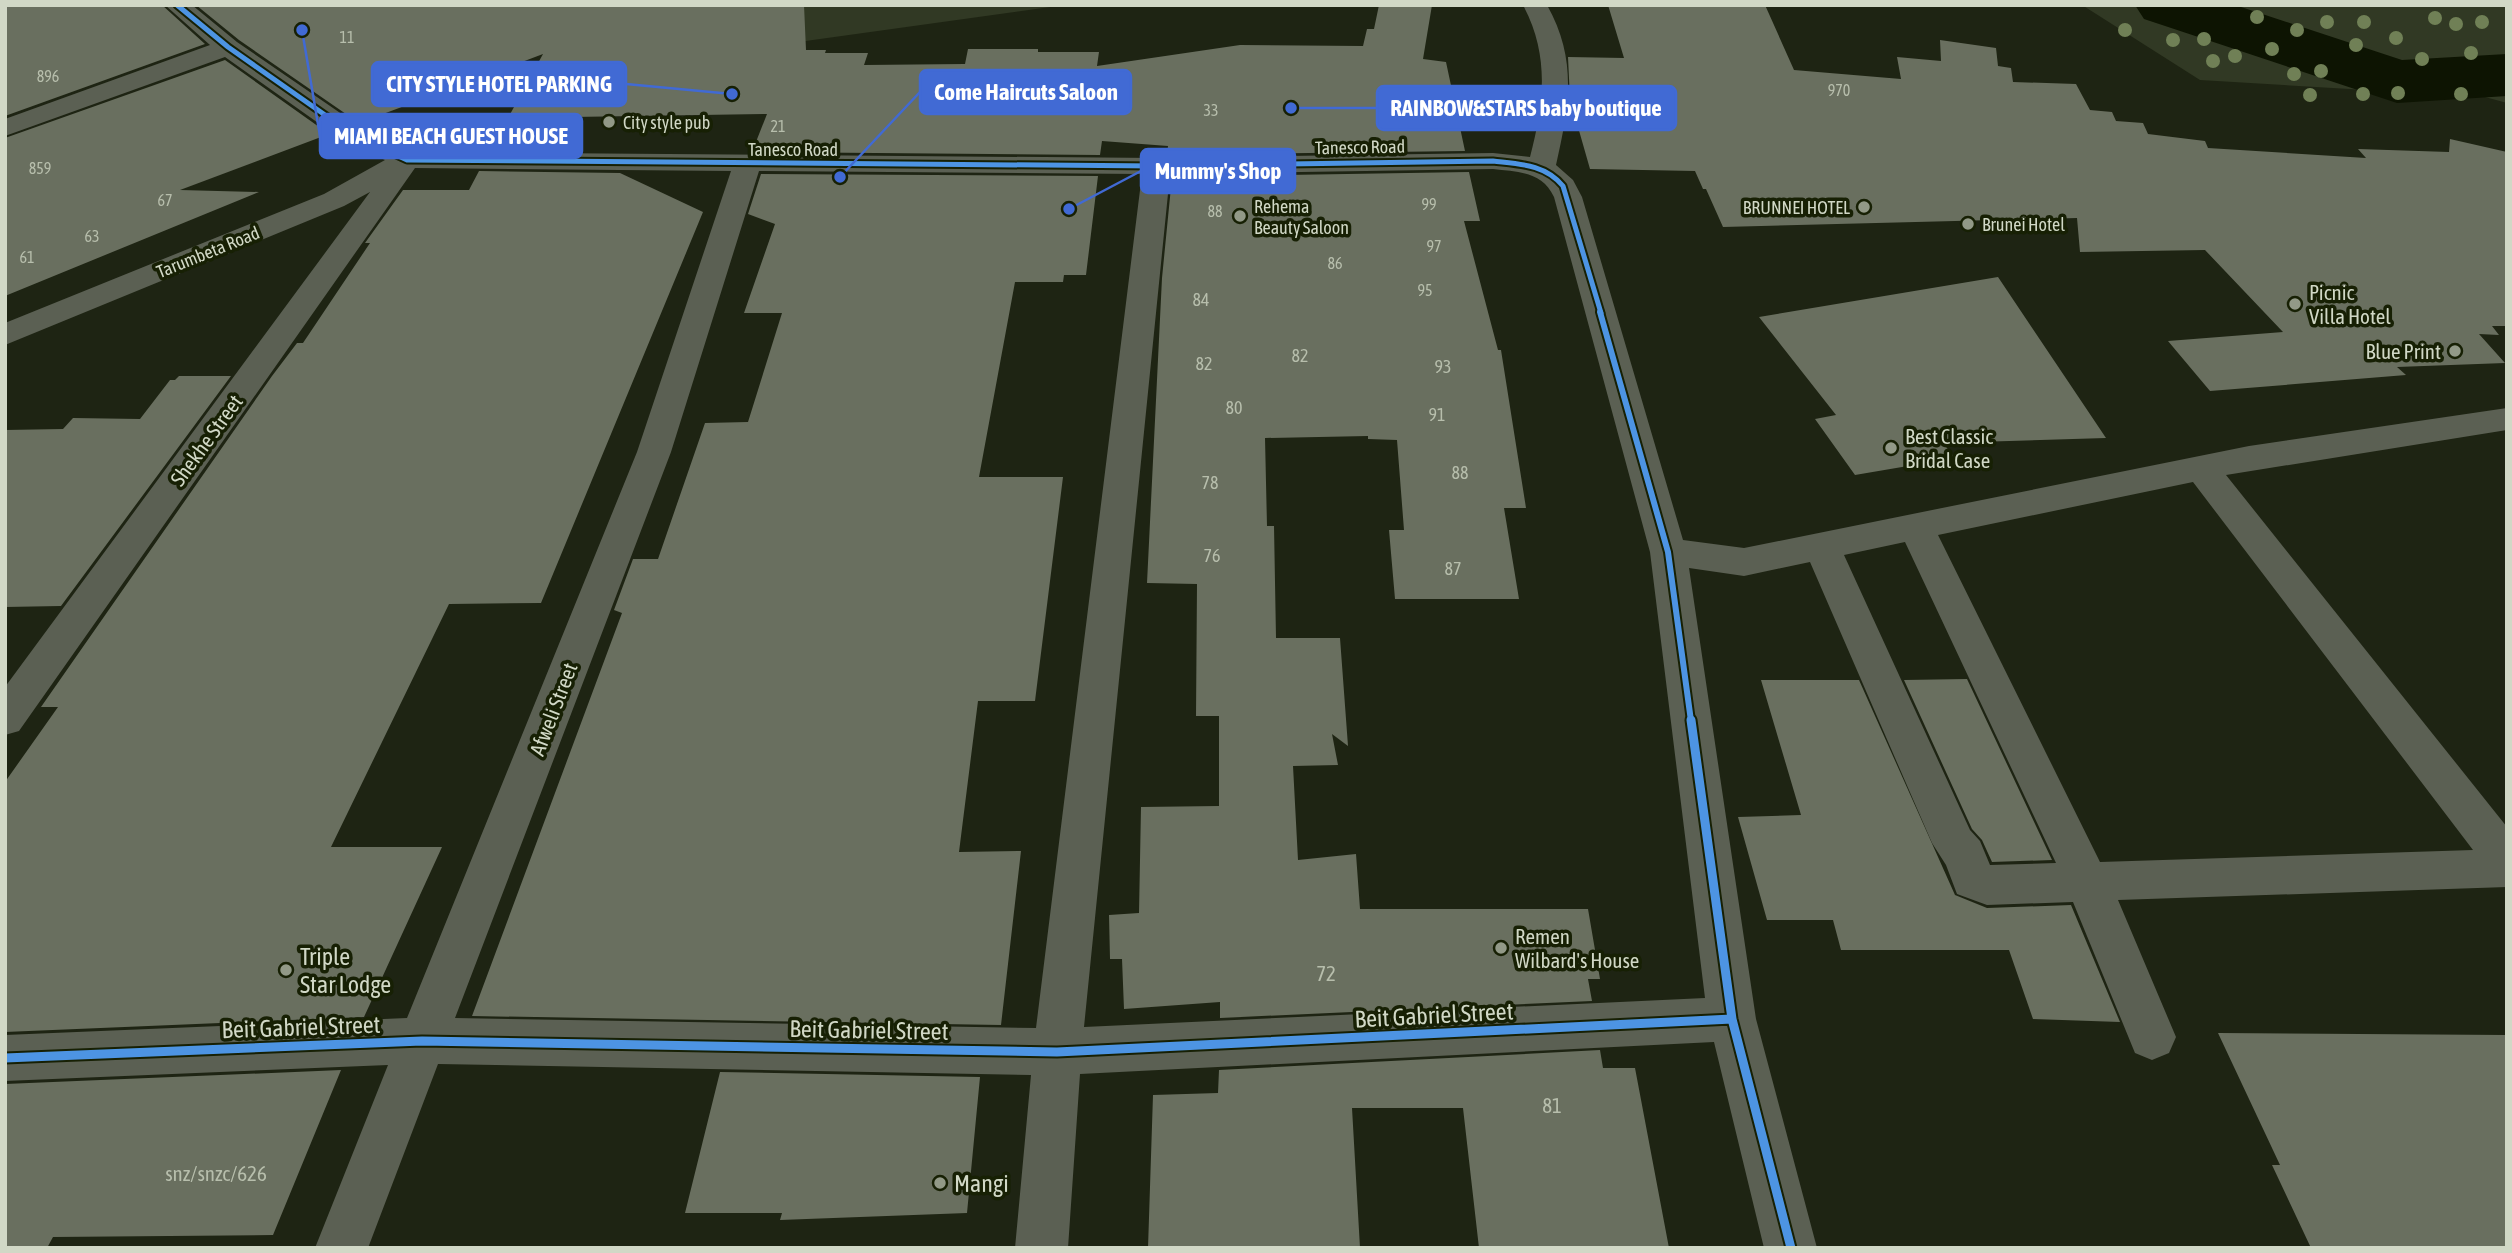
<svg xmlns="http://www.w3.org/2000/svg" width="2512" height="1253" font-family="'Asap Condensed',sans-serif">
<rect width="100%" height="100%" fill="#1e2413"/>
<path fill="#313924" d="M778 5H1065L784 44Z
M2082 5H2507V103L2485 97 2200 80Z"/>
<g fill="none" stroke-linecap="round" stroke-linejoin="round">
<path fill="#0d1402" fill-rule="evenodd" d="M2181 5 2172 11 2167 8 2169 5Z"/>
<path fill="#0d1402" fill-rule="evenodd" d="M2135 5H2235L2402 60 2507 54V96L2397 103 2144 19Z"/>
</g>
<path fill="#696f5f" d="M5 5H162L205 44 5 116Z
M196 5H804L806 50H826L825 53H868L864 65 965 64 968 49H1038V52H1099L1097 66 1240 45 1363 46 1367 29H1374L1379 5H1432L1423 59 1446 62 1465 151 1167 155 1168 146 1102 141 1100 155 752 152 767 114 508 118 543 54 359 123 239 40Z
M1608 5H1765L1794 70 1901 79 1897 57 1941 61 1940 40 1996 48 1998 66 2011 68 2013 82 2076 84 2090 110 2112 112 2116 121 2143 123 2148 134 2205 141 2208 148 2366 158 2358 149 2449 152 2450 139 2507 152V326H2492L2499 335 2479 334 2505 363 2397 367 2406 375 2210 391 2168 341 2283 332 2205 250 2080 252 2077 218 1723 227 1706 189H1703L1695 171 1590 169 1570 99 1568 57 1624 58Z
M225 60 329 134 180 190 259 192 5 296V138Z
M479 171 620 173 703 212 541 603 449 604 331 847H442L364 1017 5 1032V782L58 707H41L272 376 297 343H303L370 243H365L403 190H469Z
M1469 172 1480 221H1464L1498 350H1501L1526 508H1504L1519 599H1395L1389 530H1404L1397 440 1368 439V436L1265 438 1267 526H1274L1276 638H1340L1348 746 1332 734 1338 765 1293 766 1298 860 1356 854 1360 909H1588L1600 979H1588L1592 1001 1220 1018V1002L1124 1009 1122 959H1110L1109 915 1139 913 1141 807 1219 806V716H1196L1197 584 1147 583 1162 278 1172 177Z
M761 174 1098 176 1086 275H1064L1063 282H1015L979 477H1063L1035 701H978L959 852 1021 851 1001 1025 472 1016 622 613 614 610 633 559H658L705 423 748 422 782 313H744L775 224 748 214Z
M1998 277 2106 438 1943 443 1955 458 1855 475 1815 419 1836 415 1759 317Z
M179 376H231L61 606 5 607V430L63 429 73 418 140 419 170 380H175Z
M1967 679 2052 860 1992 862 1982 840 1972 829 1904 680Z
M1761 680H1859L1955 895 1987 908 2071 905 2120 1022 2033 1019 2009 950H1841L1833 920H1767L1738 817 1801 815Z
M2218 1033 2507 1035V1248H2311L2272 1165H2280Z
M1600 1050 1603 1068H1635L1669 1248H1479L1463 1108H1352L1360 1248H1148L1153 1095 1218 1093 1219 1070Z
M341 1070 273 1235 53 1237 47 1248H5V1084Z
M720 1072 980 1077 967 1213 780 1220 782 1213H685Z"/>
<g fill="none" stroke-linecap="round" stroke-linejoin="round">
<path fill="#5b6053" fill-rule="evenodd" d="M165 5H192L237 42 365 130 412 152 1157 158 1493 153 1530 157C1544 104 1550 55 1523 5H1547C1578 60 1569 107 1556 165L1573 180 1582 197 1683 540 1744 548 2249 446 2507 408V430L2226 475 2507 827V887L2118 900 2176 1037 2169 1053 2152 1060 2135 1053 2073 902 1987 905 1957 894 1946 865 1932 843 1810 562 1744 576 1689 568 1756 1019 1817 1248H1764L1714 1042 1080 1074 1068 1248H1015L1031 1075 438 1064 368 1248H315L388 1065 5 1081V1035L407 1018 637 452 731 171 415 168 19 731 5 735V687L370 192 344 206 5 345V323L324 194 385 160 345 142 225 57 5 136V119L210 45ZM1493 169C1518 172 1542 171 1554 197L1650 552 1705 998 1084 1027 1170 174ZM759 171 1142 174 1036 1028 455 1018 671 452ZM2193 482 2473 850 2100 862 1938 535ZM1905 542 2056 863 1990 865 1980 841 1970 830 1844 555Z"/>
<defs>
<path id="cycleway-far2" d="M177 5 228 47 355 136 407 160 1157 166 1493 161C1519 164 1545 164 1563 186L1601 313"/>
<path id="cycleway-far1" d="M1600 312 1668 552 1691 721"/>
<path id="cycleway" d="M1691 720 1732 1019 1791 1248
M5 1058 422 1041 1057 1052 1732 1019"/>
</defs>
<use href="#cycleway-far2" stroke="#172004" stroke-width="9"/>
<use href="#cycleway-far1" stroke="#172004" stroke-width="10"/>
<use href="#cycleway" stroke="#172004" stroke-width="13"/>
<use href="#cycleway-far2" stroke="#4d94e3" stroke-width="5"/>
<use href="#cycleway-far1" stroke="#4d94e3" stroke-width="6"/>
<use href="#cycleway" stroke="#4d94e3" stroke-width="9"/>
</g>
<g fill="#708056">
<circle cx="2257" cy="17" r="7"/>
<circle cx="2435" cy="18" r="7"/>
<circle cx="2327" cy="22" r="7"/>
<circle cx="2364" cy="22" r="7"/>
<circle cx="2482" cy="22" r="7"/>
<circle cx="2456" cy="24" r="7"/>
<circle cx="2125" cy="30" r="7"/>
<circle cx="2297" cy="30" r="7"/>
<circle cx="2396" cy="38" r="7"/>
<circle cx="2204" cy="39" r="7"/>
<circle cx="2173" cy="40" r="7"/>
<circle cx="2356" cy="45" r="7"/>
<circle cx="2272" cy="49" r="7"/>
<circle cx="2471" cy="53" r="7"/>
<circle cx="2235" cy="56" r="7"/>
<circle cx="2422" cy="59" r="7"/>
<circle cx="2213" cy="61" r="7"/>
<circle cx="2321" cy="71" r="7"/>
<circle cx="2294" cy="74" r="7"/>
<circle cx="2398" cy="93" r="7"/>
<circle cx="2363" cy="94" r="7"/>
<circle cx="2461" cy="94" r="7"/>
<circle cx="2310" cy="95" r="7"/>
</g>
<g fill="#929987" stroke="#172004" stroke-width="2.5">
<circle cx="609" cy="122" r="7"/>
<circle cx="1864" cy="207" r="7"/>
<circle cx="1240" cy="216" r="7"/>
<circle cx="1968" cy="224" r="7"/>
<circle cx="2295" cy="304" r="7"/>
<circle cx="2455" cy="351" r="7"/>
<circle cx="1891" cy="448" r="7"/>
<circle cx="1501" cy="948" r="7"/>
<circle cx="286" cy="970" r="7"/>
<circle cx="940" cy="1183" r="7"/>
</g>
<g text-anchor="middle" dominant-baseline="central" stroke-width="7" stroke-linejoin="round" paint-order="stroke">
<g font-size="16" fill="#b7beac">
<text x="347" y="37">11</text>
<text x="48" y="76">896</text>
<text x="1839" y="90">970</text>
<text x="1211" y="110">33</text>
<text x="778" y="126">21</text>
<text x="40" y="168">859</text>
<text x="165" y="200">67</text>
<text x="1429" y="204">99</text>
<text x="1215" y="211">88</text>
<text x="92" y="236">63</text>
<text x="1434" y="246">97</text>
<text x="27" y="257">61</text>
<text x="1335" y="263">86</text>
<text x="1425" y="290">95</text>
</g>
<g font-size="18" fill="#d1d8c6" stroke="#172004" text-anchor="start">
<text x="623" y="122">City style pub</text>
<text x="1254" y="206">Rehema<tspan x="1254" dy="21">Beauty Saloon</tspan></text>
<text x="1850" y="207" text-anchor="end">BRUNNEI HOTEL</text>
<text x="1982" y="224">Brunei Hotel</text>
</g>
<g font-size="18" fill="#d1d8c6" stroke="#172004">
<text transform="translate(1360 147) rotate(-1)">Tanesco Road</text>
<text x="793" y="149">Tanesco Road</text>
<text transform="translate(208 252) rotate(-22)">Tarumbeta Road</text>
</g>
<g font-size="18" fill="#b7beac">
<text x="1201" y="299">84</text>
<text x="1300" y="355">82</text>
<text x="1204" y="363">82</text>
<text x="1443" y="366">93</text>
<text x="1234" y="407">80</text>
<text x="1437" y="414">91</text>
<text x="1460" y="472">88</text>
<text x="1210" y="482">78</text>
<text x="1212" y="555">76</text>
<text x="1453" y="568">87</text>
</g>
<g font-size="21" fill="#d1d8c6" stroke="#172004" text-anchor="start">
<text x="2309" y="292">Picnic<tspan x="2309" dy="24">Villa Hotel</tspan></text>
<text x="2441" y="351" text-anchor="end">Blue Print</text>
<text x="1905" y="436">Best Classic<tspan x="1905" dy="24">Bridal Case</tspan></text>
<text x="1515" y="936">Remen<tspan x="1515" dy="24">Wilbard's House</tspan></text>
</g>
<g font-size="21" fill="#d1d8c6" stroke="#172004">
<text transform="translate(206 440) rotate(-54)">Shekhe Street</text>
<text transform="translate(553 709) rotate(-69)">Afweli Street</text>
</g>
<g font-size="21" fill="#b7beac">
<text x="1326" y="973">72</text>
<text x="1552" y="1105">81</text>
<text x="216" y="1173">snz/snzc/626</text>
</g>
<g font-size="24" fill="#d1d8c6" stroke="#172004" text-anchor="start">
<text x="300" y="956">Triple<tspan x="300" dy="28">Star Lodge</tspan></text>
<text x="954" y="1183">Mangi</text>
</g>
<g font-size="24" fill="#d1d8c6" stroke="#172004">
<text transform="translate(1434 1015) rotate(-3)">Beit Gabriel Street</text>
<text transform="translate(301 1027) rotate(-2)">Beit Gabriel Street</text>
<text transform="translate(869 1030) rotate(1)">Beit Gabriel Street</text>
</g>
</g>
<path fill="none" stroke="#416ad4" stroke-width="2.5" d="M732 94L626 84M840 177L920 92M1291 108L1377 108M302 30L320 136M1069 209L1141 171"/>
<g fill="#416ad4" stroke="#172004" stroke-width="2.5">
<circle cx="732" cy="94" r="7"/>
<circle cx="840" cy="177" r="7"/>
<circle cx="1291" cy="108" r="7"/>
<circle cx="302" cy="30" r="7"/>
<circle cx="1069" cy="209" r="7"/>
</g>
<g fill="#416ad4" stroke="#416ad4" stroke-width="2.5">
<rect x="372" y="62" width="254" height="44" rx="7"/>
<rect x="920" y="70" width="211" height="44" rx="7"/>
<rect x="1377" y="86" width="299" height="44" rx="7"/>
<rect x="320" y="114" width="262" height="44" rx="7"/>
<rect x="1141" y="149" width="154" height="44" rx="7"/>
</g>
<g font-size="23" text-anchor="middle" font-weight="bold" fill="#fff">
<text x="499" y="92">CITY STYLE HOTEL PARKING</text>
<text x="1026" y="100">Come Haircuts Saloon</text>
<text x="1526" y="116">RAINBOW&amp;STARS baby boutique</text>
<text x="451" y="144">MIAMI BEACH GUEST HOUSE</text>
<text x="1218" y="179">Mummy's Shop</text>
</g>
<rect width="2512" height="1253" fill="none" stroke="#d1d8c6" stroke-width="14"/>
</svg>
